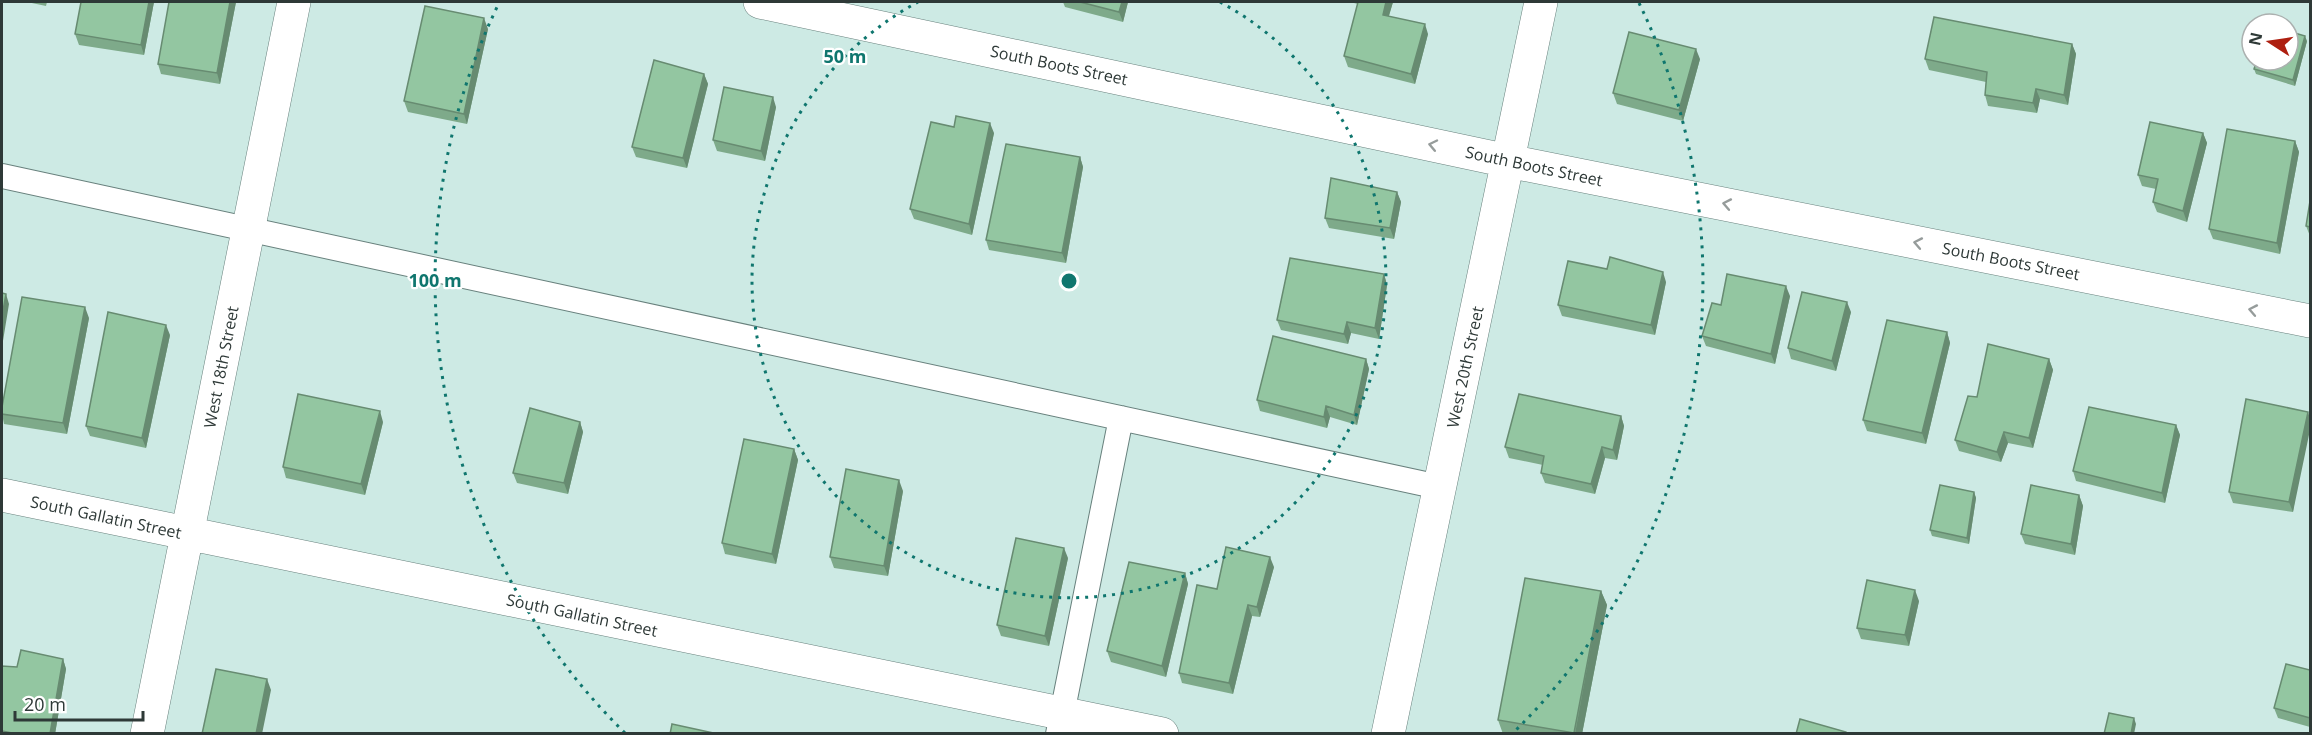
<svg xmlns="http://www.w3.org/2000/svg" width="2312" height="735" font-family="'Open Sans',sans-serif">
<rect width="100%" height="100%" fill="#cdeae4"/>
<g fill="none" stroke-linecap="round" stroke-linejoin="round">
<defs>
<path id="lane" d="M2 176 1439 487
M1058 734 1121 418"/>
<path id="street" d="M760 2 1508 161 2310 321
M2 495 1162 734
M147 734 294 2
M1388 734 1541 2"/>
</defs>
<use href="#lane" stroke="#68817d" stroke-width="26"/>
<use href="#street" stroke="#68817d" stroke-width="34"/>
<use href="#lane" stroke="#fff" stroke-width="24"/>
<use href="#street" stroke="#fff" stroke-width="33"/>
</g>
<path fill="#7eaa8a" d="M27 2H47L46 6Z
M81 2H154L144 55 79 45 75 34Z
M236 2 220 84 161 74 158 64Z
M1063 2H1128L1123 22 1065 7Z
M1350 2H1393L1389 16 1428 34 1415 84 1348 67 1344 56 1358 4Z
M488 29 467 124 408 112 404 101Z
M2307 41 2295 86 2256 74 2254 69Z
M2072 44 2076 54 2068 105 2040 99 2037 113 1988 106 1985 95 1986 82 1929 70 1925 59Z
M1700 59 1683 121 1617 104 1613 93Z
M704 74 708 84 687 168 636 157 632 147Z
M776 107 765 161 717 151 713 140Z
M954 127 994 133 972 235 914 219 910 209Z
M2203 133 2207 143 2187 222 2157 212 2153 202 2156 189 2142 186 2138 175Z
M2295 141 2299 152 2280 254 2213 239 2209 229Z
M1080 157 1083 167 1066 263 989 250 986 240Z
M1397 192 1401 202 1394 239 1329 228 1325 218Z
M2310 201V236L2306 226Z
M1384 274 1387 285 1379 339 1351 333 1348 344 1281 330 1277 320Z
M1666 282 1655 335 1562 316 1558 305Z
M1790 296 1775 364 1706 346 1702 336 1721 305Z
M1851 312 1836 371 1791 359 1788 348Z
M89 318 67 434 4 424 2 414Z
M1947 332 1950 343 1926 444 1867 431 1863 420Z
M170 335 146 448 90 436 86 426Z
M1366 359 1369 369 1357 425 1330 417 1327 428 1260 411 1257 400Z
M2049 359 2053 370 2033 448 2008 443 2001 462 1959 451 1955 440 1977 397Z
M2308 412 2293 512 2233 503 2229 492Z
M1621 416 1624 426 1617 460 1605 458 1595 494 1545 483 1541 473 1543 465 1509 458 1505 447Z
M383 422 365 495 286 478 283 467Z
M580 422 583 432 568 494 517 483 513 473Z
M2176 425 2180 435 2165 503 2076 481 2073 471Z
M794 449 798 460 776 564 725 554 722 543Z
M903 491 888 576 834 568 830 557Z
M1974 492 1976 498 1969 544 1932 536 1930 530Z
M2079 495 2083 506 2075 555 2025 544 2021 534Z
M1068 558 1049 646 1001 636 997 625Z
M1274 567 1260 617 1252 616 1233 694 1182 683 1179 673 1217 589Z
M1185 573 1188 584 1166 677 1111 662 1107 651Z
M1601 591 1607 605 1582 734H1503L1498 720Z
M1919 601 1909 646 1861 639 1857 628Z
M63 659 66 669 55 734H2V666L17 667Z
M2310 670V727L2278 718 2274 708Z"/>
<path fill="#678b71" d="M149 2H154L144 55 141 45Z
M230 2H236L220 84 217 73Z
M1122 2H1128L1123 22 1119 12Z
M1386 2H1393L1386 25 1383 15Z
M484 18 488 29 467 124 464 114Z
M1425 24 1428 34 1415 84 1411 74Z
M2305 36 2307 41 2295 86 2293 80Z
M2072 44 2076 54 2068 105 2064 95Z
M1696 49 1700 59 1683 121 1679 110Z
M704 74 708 84 687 168 683 158Z
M2036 89 2040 99 2037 113 2033 103Z
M773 97 776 107 765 161 761 151Z
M990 123 994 133 972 235 969 224Z
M2203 133 2207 143 2187 222 2183 211Z
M2295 141 2299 152 2280 254 2277 243Z
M1080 157 1083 167 1066 263 1062 253Z
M1397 192 1401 202 1394 239 1390 228Z
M1663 272 1666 282 1655 335 1651 325Z
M1384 274 1387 285 1379 339 1375 328Z
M1786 286 1790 296 1775 364 1771 354Z
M6 294 9 304 2 347V316Z
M1847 302 1851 312 1836 371 1832 361Z
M85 307 89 318 67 434 63 423Z
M1347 322 1351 333 1348 344 1344 334Z
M166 325 170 335 146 448 142 438Z
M1947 332 1950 343 1926 444 1922 433Z
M1366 359 1369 369 1357 425 1354 415Z
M2049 359 2053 370 2033 448 2029 438Z
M1326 406 1330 417 1327 428 1324 417Z
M380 411 383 422 365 495 361 484Z
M2308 412 2310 418V430L2293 512 2289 502Z
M1621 416 1624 426 1617 460 1613 450Z
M580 422 583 432 568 494 564 483Z
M2176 425 2180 435 2165 503 2162 493Z
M2004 432 2008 443 2001 462 1997 452Z
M1602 447 1605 458 1595 494 1591 484Z
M794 449 798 460 776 564 772 554Z
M899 480 903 491 888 576 884 566Z
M1974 492 1976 498 1969 544 1967 538Z
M2079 495 2083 506 2075 555 2071 544Z
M1064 548 1068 558 1049 646 1045 636Z
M1270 557 1274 567 1260 617 1257 607Z
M1185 573 1188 584 1166 677 1162 666Z
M1915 590 1919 601 1909 646 1905 635Z
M1601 591 1607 605 1582 734H1575Z
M1248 605 1252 616 1233 694 1229 683Z
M63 659 66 669 55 734H50Z
M267 679 271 690 262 734H256Z
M2134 718 2136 724 2134 734H2131Z"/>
<path fill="#93c6a1" stroke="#678b71" stroke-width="1.5" d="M81 2H149L141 45 75 34Z
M169 2H230L217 73 158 64Z
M1080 2H1122L1119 12Z
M1358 2H1386L1383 15 1425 24 1411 74 1344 56Z
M425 6 484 18 464 114 404 101Z
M1934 17 2072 44 2064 95 2036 89 2033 103 1985 95 1987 72 1925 59Z
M2288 31 2305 36 2293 80 2254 69 2257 60H2288Z
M1629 32 1696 49 1679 110 1613 93Z
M654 60 704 74 683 158 632 147Z
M724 87 773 97 761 151 713 140Z
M956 116 990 123 969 224 910 209 931 122 954 127Z
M2150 122 2203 133 2183 211 2153 202 2158 179 2138 175Z
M2227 129 2295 141 2277 243 2209 229Z
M1006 144 1080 157 1062 253 986 240Z
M1331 178 1397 192 1390 228 1325 218Z
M2310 201V227L2306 226Z
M1610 257 1663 272 1651 325 1558 305 1568 261 1607 269Z
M1290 258 1384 274 1375 328 1347 322 1344 334 1277 320Z
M1727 274 1786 286 1771 354 1702 336 1712 303 1721 305Z
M1802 292 1847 302 1832 361 1788 348Z
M2 293 6 294 2 316Z
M22 297 85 307 63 423 2 414V407Z
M108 312 166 325 142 438 86 426Z
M1887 320 1947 332 1922 433 1863 420Z
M1273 336 1366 359 1354 415 1326 406 1324 417 1257 400Z
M1988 344 2049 359 2029 438 2004 432 1997 452 1955 440 1968 396 1977 397Z
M298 394 380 411 361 484 283 467Z
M1519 394 1621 416 1613 450 1602 447 1591 484 1541 473 1544 456 1505 447Z
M2246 399 2308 412 2289 502 2229 492Z
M2089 407 2176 425 2162 493 2073 471Z
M530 408 580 422 564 483 513 473Z
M744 439 794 449 772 554 722 543Z
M846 469 899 480 884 566 830 557Z
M1940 485 1974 492 1967 538 1930 530Z
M2031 485 2079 495 2071 544 2021 534Z
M1016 538 1064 548 1045 636 997 625Z
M1226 547 1270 557 1257 607 1248 605 1229 683 1179 673 1197 585 1217 589Z
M1129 562 1185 573 1162 666 1107 651Z
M1525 578 1601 591 1574 733 1498 720Z
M1867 580 1915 590 1905 635 1857 628Z
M21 650 63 659 50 734H17L2 731V666L17 667Z
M2286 664 2310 670V718L2274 708Z
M216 669 267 679 256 734H202Z
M2109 713 2134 718 2131 734H2104Z
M1800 719 1846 732V734H1796Z
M672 724 718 734H670Z"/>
<defs><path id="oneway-chevron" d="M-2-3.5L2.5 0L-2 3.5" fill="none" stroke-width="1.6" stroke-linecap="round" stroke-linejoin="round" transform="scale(1.5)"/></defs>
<g stroke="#969c9b">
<use href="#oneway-chevron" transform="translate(1433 145) rotate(-168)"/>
<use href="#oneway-chevron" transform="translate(1727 204) rotate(-169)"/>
<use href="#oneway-chevron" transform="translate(1918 243) rotate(-169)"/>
<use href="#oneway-chevron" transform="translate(2253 310) rotate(-169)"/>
</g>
<g fill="none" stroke="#0f766e" stroke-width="3" stroke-dasharray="3 6">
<path d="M1220 2A317 317 0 1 1 918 2"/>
<path d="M625 733A634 634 0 0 1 499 3M1639 3A634 634 0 0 1 1513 733"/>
</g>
<g text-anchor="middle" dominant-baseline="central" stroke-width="4.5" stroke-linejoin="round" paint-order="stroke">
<g font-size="16" fill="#2e3937" stroke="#fff">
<text transform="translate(1059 65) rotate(12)">South Boots Street</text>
<text transform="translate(1534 166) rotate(12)">South Boots Street</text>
<text transform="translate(2011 261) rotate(11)">South Boots Street</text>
<text transform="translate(221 367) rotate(-79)">West 18th Street</text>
<text transform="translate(1465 367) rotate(-78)">West 20th Street</text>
<text transform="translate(106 517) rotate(12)">South Gallatin Street</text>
<text transform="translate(582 615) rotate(12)">South Gallatin Street</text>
</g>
</g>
<circle cx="1069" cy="281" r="9" fill="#0f766e" stroke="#fff" stroke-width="3"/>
<g font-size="18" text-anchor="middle" font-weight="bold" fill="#0f766e" stroke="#fff" stroke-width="4.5" stroke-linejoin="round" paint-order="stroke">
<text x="845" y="63">50 m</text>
<text x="435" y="287">100 m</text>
</g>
<rect width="2312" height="735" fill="none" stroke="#2e3937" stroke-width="6"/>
<g transform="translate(2270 42) rotate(282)"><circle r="28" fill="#ffffff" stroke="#abb0af" stroke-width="1.5"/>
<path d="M0-4.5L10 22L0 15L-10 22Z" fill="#ae1f10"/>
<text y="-9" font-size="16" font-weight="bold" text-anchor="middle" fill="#2e3937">N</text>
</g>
<path d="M15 711v9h128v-9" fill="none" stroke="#2e3937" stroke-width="3"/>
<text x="24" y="711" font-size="18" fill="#2e3937" stroke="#ffffff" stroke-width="4.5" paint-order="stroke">20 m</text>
</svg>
